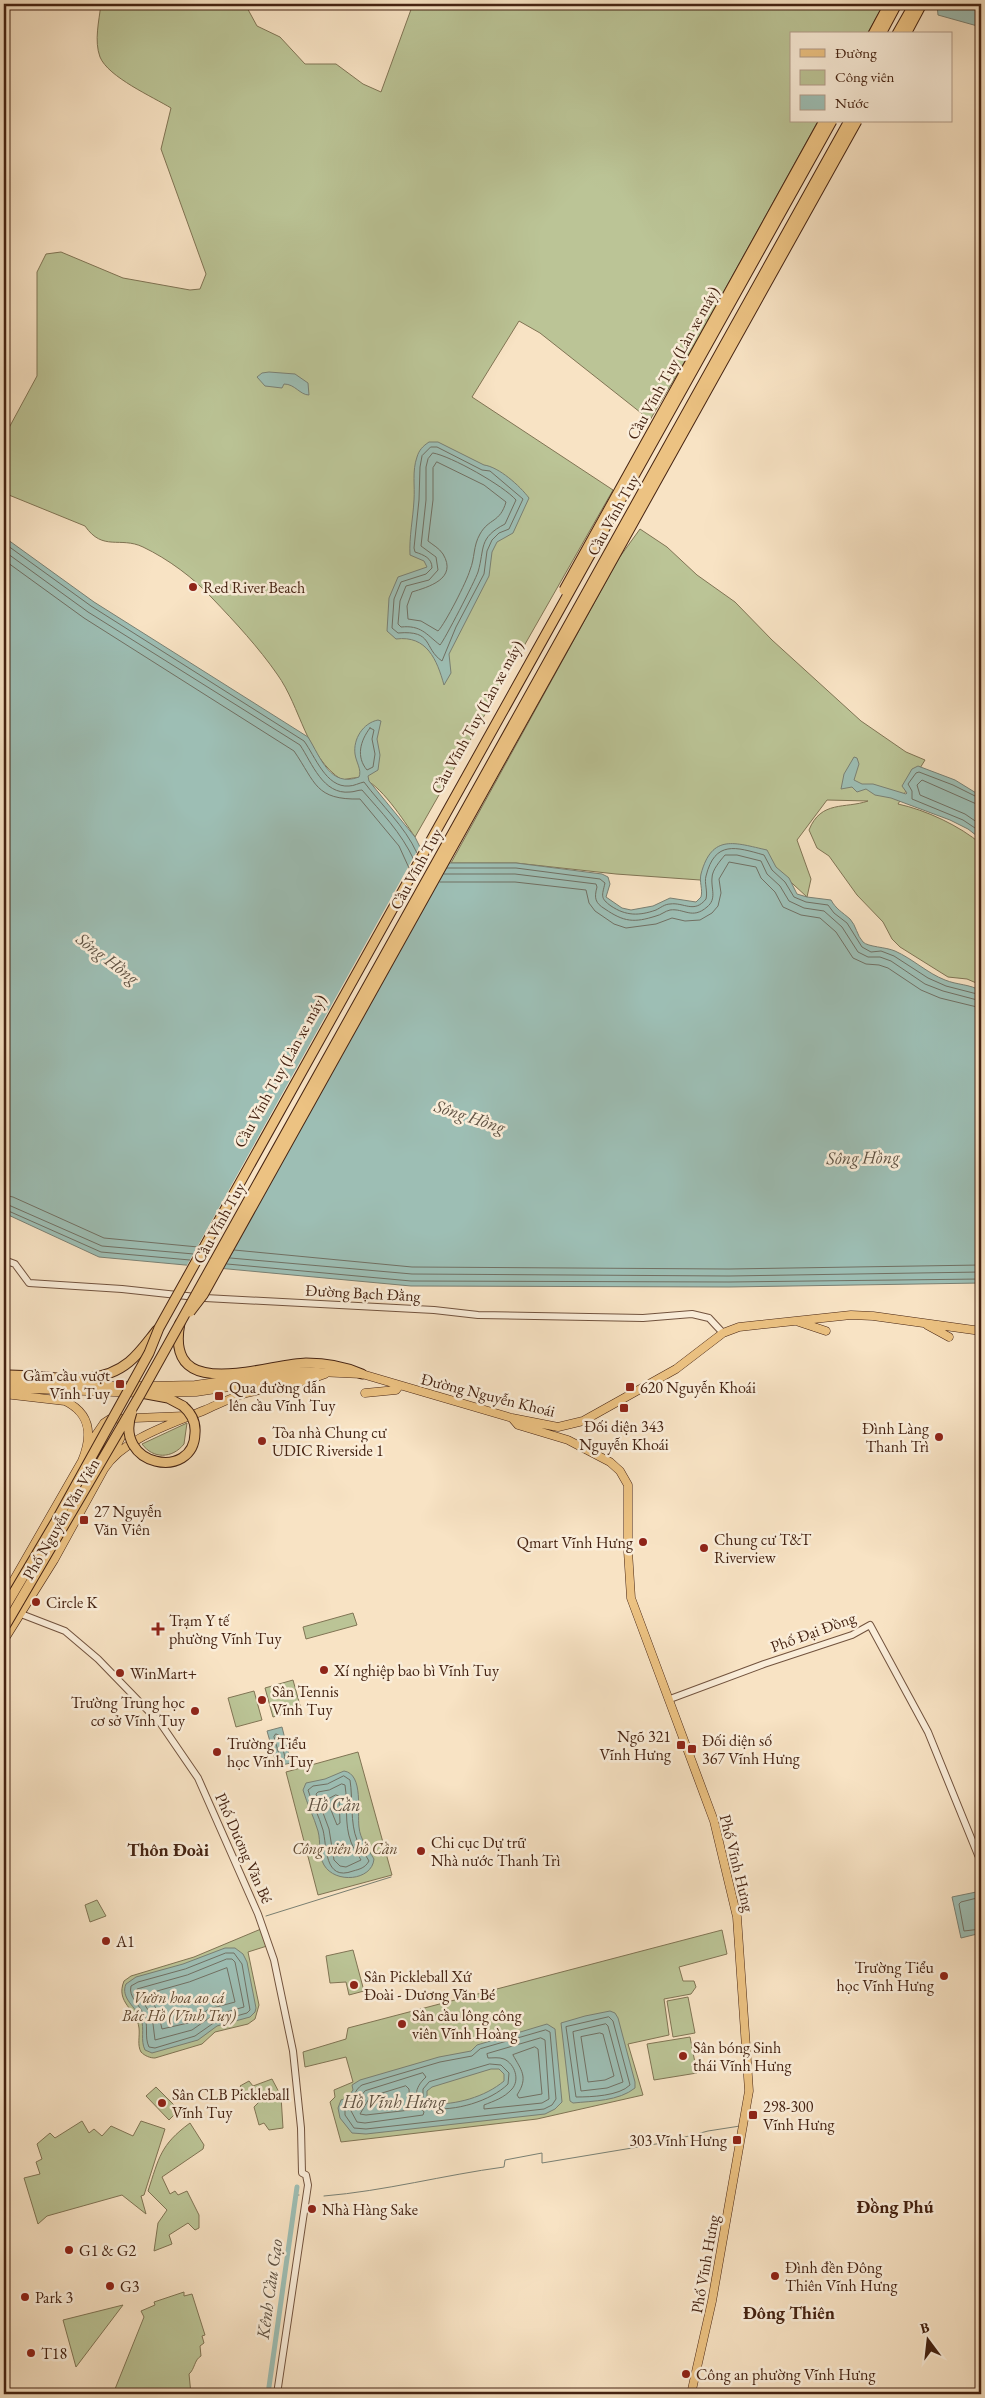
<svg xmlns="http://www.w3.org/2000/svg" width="985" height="2398" font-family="'EB Garamond',serif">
<rect width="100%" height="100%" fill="#f8e3c4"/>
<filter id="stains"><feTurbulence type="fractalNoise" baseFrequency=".004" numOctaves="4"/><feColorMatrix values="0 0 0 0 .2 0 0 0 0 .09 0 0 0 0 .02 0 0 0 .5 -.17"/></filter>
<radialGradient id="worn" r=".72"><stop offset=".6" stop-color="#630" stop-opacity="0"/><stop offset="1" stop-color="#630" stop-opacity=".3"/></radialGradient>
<path fill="#bbc496" stroke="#807454" d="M101 4H245L257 26 280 37 305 64H336L363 84 381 92 413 4H884L867 34H791V121H818L692 349 650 420 540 333 519 321 472 397 613 490 415 837C404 821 380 783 361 778 355 777 348 779 342 780 306 757 301 707 277 674 259 648 235 622 213 599 194 578 168 559 143 547 120 536 103 552 85 526L4 493V437L37 376V272L46 254 61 252 123 278 190 290 200 289 206 274 161 149 171 108C153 97 108 77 100 57 94 41 99 21 101 4Z
M640 529 667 547 697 575 735 602 772 640 861 721 906 752 925 760 898 804C926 810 960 826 981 844V985L967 979 948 977 900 947 892 939 883 922 857 895 829 856 817 848 809 830C821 800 845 809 868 801L827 800 797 840 811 879 807 897 781 873 748 866 700 880 616 874 516 863H451L619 558Z
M187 1423 184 1444C172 1459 153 1459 142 1444Z
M353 1613 357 1625 306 1639 303 1627Z
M293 1680 301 1709 273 1717 265 1688Z
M254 1691 262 1720 236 1727 228 1698Z
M358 1752 392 1875 318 1895 286 1772Z
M97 1900 106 1916 90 1922 85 1905Z
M261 1929 267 1946 248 1952 259 2005 255 2019 248 2024 215 2032 202 2044 155 2058C150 2058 145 2056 141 2052 137 2045 140 2036 139 2028 137 2009 115 2003 124 1981L131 1976 194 1957Z
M722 1930 727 1954 679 1967 683 1981H694L696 1987 691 1994 664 1999 669 2035 628 2044 643 2095 537 2119 341 2142 330 2102 335 2097 334 2090 353 2082 346 2057 305 2067 303 2052 346 2039 348 2028Z
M353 1950 364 1991 349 1995 346 1982 330 1983 326 1956Z
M688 1997 695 2033 673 2037 667 2001Z
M690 2037 697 2073 654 2080 647 2044Z
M272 2079 281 2096 283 2128 269 2130 264 2123 259 2125 254 2107 259 2102 257 2098 251 2100 240 2086 249 2081 253 2086Z
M156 2087 179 2110 169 2120 146 2096Z
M82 2121 89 2133 94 2129 102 2136 111 2126 133 2136 141 2121 165 2129 144 2195 141 2196 146 2214 122 2195 47 2216 38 2224 24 2178 40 2174 36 2162 42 2159 37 2144 50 2133 55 2138Z
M190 2123 204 2145 203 2149 162 2177 170 2194 175 2191 178 2195 187 2191 199 2215V2228L195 2230 188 2223 169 2235 172 2244 154 2251 158 2223 167 2210 148 2191C159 2158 160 2145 190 2123Z
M184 2292V2296L192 2294 205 2335 202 2336 204 2343 200 2346 201 2356C194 2360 195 2369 189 2374L191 2394H113L144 2317 141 2311 155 2305 154 2302Z
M123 2305 76 2367 63 2320Z"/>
<path fill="#9dbeb4" stroke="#7a8073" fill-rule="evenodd" d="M937 4H981V27L938 15Z
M269 372 295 374 308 383 309 395C300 395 295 384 284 384L282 388 265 386 257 377 262 373Z
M429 442H438L484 465C499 467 520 486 529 498L513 533 497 542 492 552 489 576 449 654 451 673 444 685C437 660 427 635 396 639L387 631 389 598 398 577 427 567 424 561 410 555C409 537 413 519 414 500 415 486 412 471 417 457 419 450 423 446 429 442Z
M4 537 94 602 308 737C321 758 330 788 359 777 362 770 356 762 355 754 353 739 363 723 378 720L381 721 377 739 380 755 378 770 368 776 369 781 415 837 428 863H516L602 874 608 877 610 884 606 897 622 908 631 910 653 906 670 898 696 902 701 897C703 889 699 882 701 874 712 833 735 843 767 850L776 867 789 878 797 894 807 897 831 900C836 909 842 912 850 919 856 925 857 936 863 942 868 947 886 947 895 951 913 959 927 973 945 980 957 985 970 984 981 991V1283L729 1287 411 1286 99 1257 4 1213Z
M854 757 857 758 859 764 854 780 862 784H873L906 794 907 793 902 786 912 769 918 766 955 780 981 796V839L968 829 950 820 891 798 875 795 866 789 857 792 852 787 841 789 844 774Z
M282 1727 291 1763 277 1766 267 1731Z
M344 1771C364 1774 357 1812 359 1827 360 1839 368 1849 374 1859 372 1881 335 1884 324 1865 318 1855 321 1842 318 1831 314 1817 307 1804 303 1790L306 1783 325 1779Z
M981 1891V1933L961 1938 952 1897Z
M225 1948H235L243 1954 247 1962 256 2008 255 2012 250 2017 217 2026 198 2040 152 2053 145 2050C140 2040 145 2029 141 2019 136 2007 120 1998 126 1984L136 1977 183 1964Z
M610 2011 615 2013 618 2018 635 2082V2088C619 2101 593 2101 573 2103L570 2101 561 2023 585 2016Z
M547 2024 555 2029 562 2102 555 2109 545 2114 366 2134 352 2133 340 2118 338 2108 341 2100 347 2098 353 2090 352 2085 360 2080 439 2057 471 2051 477 2045ZM491 2069H499L504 2074V2081C485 2097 456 2105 431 2104L427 2098V2091L432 2087Z"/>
<path fill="#f8e3c4" d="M421 844 429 861H447L219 1270 186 1267Z"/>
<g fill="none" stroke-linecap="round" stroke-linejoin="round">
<path stroke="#717063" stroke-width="1" d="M431 447H437L482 470 490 471 523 499 509 529 499 533 492 540 487 551 484 574 456 627 442 661C423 648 434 630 398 633L392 628 394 599 401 582 426 574 432 568C432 558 424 555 415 552L414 548 419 500 420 467 422 456Z
M433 453C451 456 504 486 516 500L505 524C478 538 485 548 478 572 475 581 444 641 440 645 426 634 421 625 401 627L398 624 400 601 406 586 429 580 438 570 436 557 421 546 426 500V467L428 459Z
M437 462 484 485 506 502C500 523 489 518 480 534 473 546 475 558 470 570 467 581 445 624 438 631L421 621 408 619 407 606 412 592C428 587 458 579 443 554 439 548 433 545 428 541L433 500V468Z
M4 543 91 606 304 741C315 756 326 788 349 786 354 786 359 783 364 782 382 806 404 825 417 853
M4 551 88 612 300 745C312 763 323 795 350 792 354 792 358 790 362 790 381 812 401 832 414 860
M4 560 84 618 294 751C316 783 315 800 360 799L399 846 409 868
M370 728 374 730 372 739 375 754 373 767 367 770C356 757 360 741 370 728Z
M981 799 953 785 919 772 916 773 908 784 912 791V799L963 820 981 832
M981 806 922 780 917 785 920 795 965 814 981 825
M447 868H516L600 879 605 883C602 896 600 898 611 906 626 916 639 916 656 910 660 908 665 904 670 904 684 902 694 914 706 899 708 891 704 883 706 876 715 840 736 847 764 855L772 870 785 882 794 897 806 902 828 905 834 913 847 923 862 947 871 952 881 951 894 956 928 978 946 986 981 995
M444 874H515L596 884 597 887C594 898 595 903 605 909 624 922 634 923 656 916 661 915 665 911 670 910 684 908 692 920 707 907 717 899 711 889 712 878 712 870 720 861 725 855H737L761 861 767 874 780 886 789 901 804 908 824 911 842 927 858 952 868 957H880L891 961 925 984 943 991 981 1001
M440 882H515L586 890 589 903 595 911 614 924 626 928 656 924 672 918 685 921 700 920 712 913 718 906 721 893 719 879 729 862 756 867 761 878 775 892 783 907 801 915 820 918 836 932 853 958 866 964 879 965 888 968 921 990 940 998 981 1008
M4 1195 13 1197 104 1238 198 1247
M4 1203 102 1246 194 1254
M4 1209 101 1252 190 1260
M234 1250 412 1267 729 1269 981 1265
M230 1258 412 1274 729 1276 981 1272
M227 1264 411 1281 729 1282 981 1279
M276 1734 279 1735 285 1757 283 1760 280 1758 274 1737Z
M344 1776 350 1780C353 1799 350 1823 357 1840 360 1847 365 1854 369 1861 365 1868 360 1869 353 1871 324 1882 327 1846 323 1830 319 1816 312 1803 308 1790L313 1786 327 1784Z
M342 1784 345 1785C348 1804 344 1824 351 1842 353 1848 358 1854 361 1860L346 1867 340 1866 334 1860 329 1829 316 1794 318 1792 329 1790Z
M336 1795 339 1796 340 1823 337 1825 327 1800Z
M981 1897 961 1902 959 1904 964 1931 981 1929
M226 1953H234L242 1964 250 2010 247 2013 215 2022 195 2036 155 2048 149 2047C144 2037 149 2025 144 2015 140 2005 128 1997 131 1986L138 1982 185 1969Z
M227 1959H232L235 1962 244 2007 212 2016 192 2030 155 2040 152 2016 137 1993V1989L187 1975Z
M227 1968 235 2002 209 2009 188 2023 162 2029 158 2012 149 1996 150 1993 189 1982Z
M609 2017 613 2021 630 2085C619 2096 591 2097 576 2097L566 2027Z
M606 2024 608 2026 623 2082 607 2088 581 2091 573 2032Z
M546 2030 550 2032 556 2099 552 2105 544 2109 366 2129 354 2128 345 2115V2104C353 2100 355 2089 362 2085L440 2062 472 2056 480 2049Z
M600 2033 603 2034 614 2076 605 2080 588 2082 581 2037Z
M541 2038 545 2040 549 2099 542 2103 484 2109V2105C494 2101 504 2098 512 2089 520 2080 515 2064 504 2059 499 2057 493 2058 488 2058L487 2054Z
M535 2047 538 2049 542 2094 519 2098 517 2095C529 2077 521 2070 513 2055Z
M490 2064 501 2065 509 2073 508 2084C491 2101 454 2112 430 2108L423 2099V2089L429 2082Z
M423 2073 426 2077C414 2088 413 2099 424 2112L423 2115 365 2123 357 2122 350 2109 365 2091Z
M406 2086 409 2089 410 2110 366 2115 360 2114 370 2097Z"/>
<path stroke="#7a8073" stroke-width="1" d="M266 1916 391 1877
M296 2195H299
M324 2196C385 2191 444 2175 504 2167L505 2160 542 2153V2163L662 2143 708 2131 740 2126"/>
<path stroke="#9dbeb4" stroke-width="5" d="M268 2394 297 2187"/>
<defs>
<path id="minor" d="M4 1260 15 1264 29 1283 122 1289 205 1298 434 1310 478 1315 643 1318 692 1314 709 1318 723 1333
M21 1614 65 1631 98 1659 161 1724 198 1778 258 1914 274 1960 293 2051 301 2128 302 2173 306 2175 308 2185 277 2394
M670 1699 764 1664 852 1635 870 1625 928 1732 978 1855 981 1859"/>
<path id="major" d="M799 1322 826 1331
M927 1325 949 1337
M4 1381 63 1386H150L195 1385 296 1371 362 1374 512 1418 558 1427 583 1421 676 1369 723 1333 739 1327 851 1315 873 1316 981 1331
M4 1388 141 1393 196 1392 309 1375
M365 1393 396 1390 399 1386
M4 1394 65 1401C92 1414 92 1437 82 1461L4 1597
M512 1418 518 1425 568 1440 610 1462 620 1471 628 1485V1551L631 1598 714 1821 737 1917 749 2091 712 2301 691 2394
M89 1445 104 1423 110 1419 185 1416
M112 1455 125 1429V1422
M4 1640 54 1560 104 1469C124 1438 172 1424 205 1410 219 1404 232 1397 247 1393 273 1386 300 1384 325 1374"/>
<path id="highway" d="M873 34 889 4
M881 34 897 4
M897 34 914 4
M906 34 922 4
M180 1323C164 1405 266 1364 306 1363 326 1363 344 1366 362 1374
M4 1375C44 1373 94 1391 129 1362 140 1353 148 1341 157 1330
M141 1393 168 1398 183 1406"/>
</defs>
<use href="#minor" stroke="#72533e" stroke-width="8"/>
<use href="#major" stroke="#452312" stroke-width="9"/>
<use href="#highway" stroke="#452312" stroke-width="11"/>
<use href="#minor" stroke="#faedd9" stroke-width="6"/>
<use href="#major" stroke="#ecc282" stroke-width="8"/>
<use href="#highway" stroke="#ecc282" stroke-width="9"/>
<defs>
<path id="highway-bridge" d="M564 590 824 121
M190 1312 203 1295 857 121
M132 1412C112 1466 194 1482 195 1433 196 1422 191 1413 183 1406
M4 1609 56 1521 149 1353 159 1328 832 121
M4 1628 140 1395 849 121"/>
</defs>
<use href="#highway-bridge" stroke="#452312" stroke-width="11" stroke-linecap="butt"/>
<use href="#highway-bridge" stroke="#ecc282" stroke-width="9"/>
</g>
<g fill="#8f2418" stroke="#faedd9" stroke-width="2">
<circle cx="193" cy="587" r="5"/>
<rect x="115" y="1379" width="10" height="10" rx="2.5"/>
<rect x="625" y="1382" width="10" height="10" rx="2.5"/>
<rect x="214" y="1391" width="10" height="10" rx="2.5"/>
<rect x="619" y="1403" width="10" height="10" rx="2.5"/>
<circle cx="939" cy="1437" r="5"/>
<circle cx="262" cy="1441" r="5"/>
<rect x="79" y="1515" width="10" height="10" rx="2.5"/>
<circle cx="643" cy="1542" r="5"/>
<circle cx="704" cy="1548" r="5"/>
<circle cx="36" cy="1602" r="5"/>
<path d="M155.5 1621.5h5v5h5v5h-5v5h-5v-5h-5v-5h5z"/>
<circle cx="324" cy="1670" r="5"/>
<circle cx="120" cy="1673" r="5"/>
<circle cx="262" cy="1700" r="5"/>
<circle cx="195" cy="1711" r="5"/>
<rect x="676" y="1740" width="10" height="10" rx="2.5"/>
<rect x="687" y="1744" width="10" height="10" rx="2.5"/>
<circle cx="217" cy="1752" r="5"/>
<circle cx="421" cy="1851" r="5"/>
<circle cx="106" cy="1941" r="5"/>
<circle cx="944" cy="1976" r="5"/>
<circle cx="354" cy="1985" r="5"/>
<circle cx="402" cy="2024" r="5"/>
<circle cx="683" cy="2056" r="5"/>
<circle cx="162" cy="2103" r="5"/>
<rect x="748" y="2110" width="10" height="10" rx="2.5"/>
<rect x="732" y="2135" width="10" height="10" rx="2.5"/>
<circle cx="312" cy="2209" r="5"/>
<circle cx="69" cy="2250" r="5"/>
<circle cx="775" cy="2276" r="5"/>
<circle cx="110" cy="2286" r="5"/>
<circle cx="25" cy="2297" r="5"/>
<circle cx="31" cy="2353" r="5"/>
<circle cx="686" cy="2374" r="5"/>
</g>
<g text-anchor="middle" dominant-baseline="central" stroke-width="5" stroke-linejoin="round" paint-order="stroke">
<g font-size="16" fill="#452312" stroke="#faedd9">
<text transform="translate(673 363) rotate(-61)">Cầu Vĩnh Tuy (Làn xe máy)</text>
<text transform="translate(613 515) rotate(-61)">Cầu Vĩnh Tuy</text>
<text transform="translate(477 717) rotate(-61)">Cầu Vĩnh Tuy (Làn xe máy)</text>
<text transform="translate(416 869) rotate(-61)">Cầu Vĩnh Tuy</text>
<text transform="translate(280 1071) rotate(-61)">Cầu Vĩnh Tuy (Làn xe máy)</text>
<text transform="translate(219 1223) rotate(-61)">Cầu Vĩnh Tuy</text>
<text transform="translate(363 1293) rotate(3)">Đường Bạch Đằng</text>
<text transform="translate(488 1395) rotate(14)">Đường Nguyễn Khoái</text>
<text transform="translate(61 1519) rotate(-60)">Phố Nguyễn Văn Viên</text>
<text transform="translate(813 1632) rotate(-20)">Phố Đại Đồng</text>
<text transform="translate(244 1848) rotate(66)">Phố Dương Văn Bé</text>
<text transform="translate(737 1863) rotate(76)">Phố Vĩnh Hưng</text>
<text transform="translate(705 2264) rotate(-80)">Phố Vĩnh Hưng</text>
</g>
<g font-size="16" fill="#452312" stroke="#faedd9" text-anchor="start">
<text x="203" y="587">Red River Beach</text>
<text x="110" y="1375" text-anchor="end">Gầm cầu vượt<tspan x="110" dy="18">Vĩnh Tuy</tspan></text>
<text x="229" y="1387">Qua đường dẫn<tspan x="229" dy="18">lên cầu Vĩnh Tuy</tspan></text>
<text x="640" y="1387">620 Nguyễn Khoái</text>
<text x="624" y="1426" text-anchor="middle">Đối diện 343<tspan x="624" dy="18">Nguyễn Khoái</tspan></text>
<text x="929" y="1428" text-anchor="end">Đình Làng<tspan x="929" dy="18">Thanh Trì</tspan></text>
<text x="272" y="1432">Tòa nhà Chung cư<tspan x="272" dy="18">UDIC Riverside 1</tspan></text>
<text x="94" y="1511">27 Nguyễn<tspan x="94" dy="18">Văn Viên</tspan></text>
<text x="714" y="1539">Chung cư T&amp;T<tspan x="714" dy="18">Riverview</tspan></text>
<text x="633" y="1542" text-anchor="end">Qmart Vĩnh Hưng</text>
<text x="46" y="1602">Circle K</text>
<text x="169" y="1620">Trạm Y tế<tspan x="169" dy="18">phường Vĩnh Tuy</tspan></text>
<text x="334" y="1670">Xí nghiệp bao bì Vĩnh Tuy</text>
<text x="130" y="1673">WinMart+</text>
<text x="272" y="1691">Sân Tennis<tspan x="272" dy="18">Vĩnh Tuy</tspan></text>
<text x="185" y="1702" text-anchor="end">Trường Trung học<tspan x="185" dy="18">cơ sở Vĩnh Tuy</tspan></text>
<text x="671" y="1736" text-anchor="end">Ngõ 321<tspan x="671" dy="18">Vĩnh Hưng</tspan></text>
<text x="702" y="1740">Đối diện số<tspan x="702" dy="18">367 Vĩnh Hưng</tspan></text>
<text x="227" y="1743">Trường Tiểu<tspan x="227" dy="18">học Vĩnh Tuy</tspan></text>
<text x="431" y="1842">Chi cục Dự trữ<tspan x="431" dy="18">Nhà nước Thanh Trì</tspan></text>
<text x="116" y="1941">A1</text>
<text x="934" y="1967" text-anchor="end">Trường Tiểu<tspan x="934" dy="18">học Vĩnh Hưng</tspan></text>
<text x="364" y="1976">Sân Pickleball Xứ<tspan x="364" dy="18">Đoài - Dương Văn Bé</tspan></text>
<text x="412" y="2015">Sân cầu lông công<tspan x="412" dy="18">viên Vĩnh Hoàng</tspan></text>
<text x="693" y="2047">Sân bóng Sinh<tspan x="693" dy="18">thái Vĩnh Hưng</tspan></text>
<text x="172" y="2094">Sân CLB Pickleball<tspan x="172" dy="18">Vĩnh Tuy</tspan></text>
<text x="763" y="2106">298-300<tspan x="763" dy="18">Vĩnh Hưng</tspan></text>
<text x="727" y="2140" text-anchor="end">303 Vĩnh Hưng</text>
<text x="322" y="2209">Nhà Hàng Sake</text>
<text x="79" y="2250">G1 &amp; G2</text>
<text x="785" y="2267">Đình đền Đông<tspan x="785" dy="18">Thiên Vĩnh Hưng</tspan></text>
<text x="120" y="2286">G3</text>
<text x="35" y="2297">Park 3</text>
<text x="41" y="2353">T18</text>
<text x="696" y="2374">Công an phường Vĩnh Hưng</text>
</g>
<g font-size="16" font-style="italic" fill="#624b33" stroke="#faedd9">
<text x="345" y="1848">Công viên hồ Cần</text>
<text x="179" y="1997">Vườn hoa ao cá<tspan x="179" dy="18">Bác Hồ (Vĩnh Tuy)</tspan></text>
</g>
<g font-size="18" font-style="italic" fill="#5f5243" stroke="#faedd9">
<text transform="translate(108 958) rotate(37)">Sông Hồng</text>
<text transform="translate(470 1116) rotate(18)">Sông Hồng</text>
<text transform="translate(863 1157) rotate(-1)">Sông Hồng</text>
<text x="334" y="1804">Hồ Cần</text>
<text x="394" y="2101">Hồ Vĩnh Hưng</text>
<text transform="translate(269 2289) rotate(-82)">Kênh Cầu Gạo</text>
</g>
<g font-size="18" font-weight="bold" fill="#452312" stroke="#faedd9">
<text x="168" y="1849">Thôn Đoài</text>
<text x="895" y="2206">Đồng Phú</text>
<text x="789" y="2312">Đông Thiên</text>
</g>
</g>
<rect width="985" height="2398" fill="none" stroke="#f8e3c4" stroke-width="20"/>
<rect x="5" y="5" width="975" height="2388" fill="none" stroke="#452312" stroke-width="2.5"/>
<rect x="10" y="10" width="965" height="2378" fill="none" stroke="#452312"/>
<rect x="790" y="32" width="162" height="90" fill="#faedd9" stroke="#b29c89"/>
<rect x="800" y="49" width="25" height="8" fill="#ecc282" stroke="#b29c89"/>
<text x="835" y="58" font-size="15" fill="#452312">Đường</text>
<rect x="800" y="70" width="25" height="15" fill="#bbc496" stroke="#b29c89"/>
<text x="835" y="82" font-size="15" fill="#452312">Công viên</text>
<rect x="800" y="95" width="25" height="15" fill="#9dbeb4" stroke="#b29c89"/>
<text x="835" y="108" font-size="15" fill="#452312">Nước</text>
<g transform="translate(928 2340) rotate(345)" stroke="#faedd9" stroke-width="4" paint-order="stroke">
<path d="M0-4L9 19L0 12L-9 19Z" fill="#452312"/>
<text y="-8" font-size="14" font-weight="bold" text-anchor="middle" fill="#452312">B</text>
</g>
<rect width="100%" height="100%" filter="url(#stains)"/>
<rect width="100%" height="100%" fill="url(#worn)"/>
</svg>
